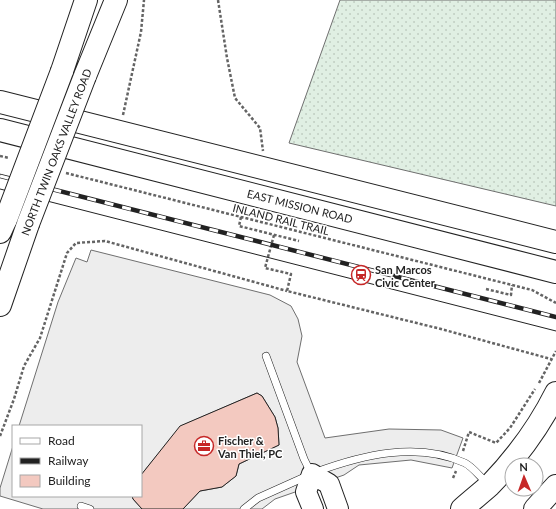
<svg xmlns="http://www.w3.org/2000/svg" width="556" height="509" font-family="Lato,sans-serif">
<defs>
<pattern id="grass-dots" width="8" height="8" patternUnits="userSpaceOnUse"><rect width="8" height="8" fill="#e0efe3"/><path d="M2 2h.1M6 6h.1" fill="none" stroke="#c0cdc2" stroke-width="1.8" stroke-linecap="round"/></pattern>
</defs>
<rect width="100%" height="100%" fill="#fff"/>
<path fill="url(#grass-dots)" stroke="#6f6f6f" d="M340 0H556V206L289 143Z"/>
<path fill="#ededed" stroke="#6f6f6f" d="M91 250 270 295 291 306 298 319 302 336 297 362 325 438 389 429 441 430 463 438 452 468 411 460 359 465 344 475 275 499 262 509H183L200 491 222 487 236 476 239 464 279 445 278 428 275 417 262 396 257 393 181 426 141 475V426H19L58 302 76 258 87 262Z
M13 446V496H132L133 499 142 509H43L0 496V488Z"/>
<path fill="#f3c9c0" stroke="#222" d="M257 393 262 396 275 417 278 428 279 445 239 464 236 476 222 487 200 491 183 509H142L133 499 132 496H141V475L180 426Z"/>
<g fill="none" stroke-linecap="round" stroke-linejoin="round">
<defs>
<path id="lane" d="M266 356 304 459 311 473
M316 472C362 455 418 441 465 463 473 467 481 478 488 484
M81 506 90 509
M244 509 258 498 307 476"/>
<path id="secondary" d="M313 509 306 492 312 474 329 484 338 509"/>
<path id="primary" d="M62 71 86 0
M85 76 116 0
M0 102 556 242
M0 130 556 272
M0 232 6 219
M0 305 28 224
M462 509C471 501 481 493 490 485 515 459 540 425 556 393
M535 509 556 486"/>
</defs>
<use href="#lane" stroke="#222" stroke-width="8"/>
<use href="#secondary" stroke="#222" stroke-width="22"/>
<use href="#primary" stroke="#222" stroke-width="24"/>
<path stroke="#646464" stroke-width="2.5" stroke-dasharray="3 2" stroke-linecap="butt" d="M218 0 227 58 235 98 260 128 263 151
M123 115 141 32 144 0
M0 156 9 158
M66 173 512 285 532 290 556 303
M241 217 239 226 299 241
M274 235 265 268 291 274 287 291 441 329 551 359
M486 289 511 295 512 285
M539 383 556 351
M0 436 14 399 24 366 40 338 67 253 76 243 105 241 287 291
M463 451 469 432 496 443 510 428 535 389
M453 478 456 471"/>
<use href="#lane" stroke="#fff" stroke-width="7"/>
<use href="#secondary" stroke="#fff" stroke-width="20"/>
<use href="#primary" stroke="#fff" stroke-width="22"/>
<path stroke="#222" stroke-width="1" d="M0 189 556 331"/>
<defs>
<path id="rail" d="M0 176 556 317"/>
</defs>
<use href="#rail" stroke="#222" stroke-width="4.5"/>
<use href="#rail" stroke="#fff" stroke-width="3" stroke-dasharray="9" stroke-linecap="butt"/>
<defs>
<path id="primary-bridge" d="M6 219 62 71
M28 224 85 76"/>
</defs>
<use href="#primary-bridge" stroke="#222" stroke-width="24" stroke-linecap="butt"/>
<use href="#primary-bridge" stroke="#fff" stroke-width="22"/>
</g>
<defs>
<symbol id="station-ring" viewBox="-11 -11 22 22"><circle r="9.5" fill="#fff" stroke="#c62828" stroke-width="1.5"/><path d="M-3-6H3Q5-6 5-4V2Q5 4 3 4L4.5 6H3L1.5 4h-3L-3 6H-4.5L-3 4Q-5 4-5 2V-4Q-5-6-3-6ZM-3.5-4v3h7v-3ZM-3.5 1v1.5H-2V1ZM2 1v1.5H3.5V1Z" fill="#c62828"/></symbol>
<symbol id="office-ring" viewBox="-11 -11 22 22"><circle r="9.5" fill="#fff" stroke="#c62828" stroke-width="1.5"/><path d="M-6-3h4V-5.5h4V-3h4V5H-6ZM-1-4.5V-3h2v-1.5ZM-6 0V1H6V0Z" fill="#c62828"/></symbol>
</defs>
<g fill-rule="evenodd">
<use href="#station-ring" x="350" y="264" width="22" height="22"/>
<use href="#office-ring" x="193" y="435" width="22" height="22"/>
</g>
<g text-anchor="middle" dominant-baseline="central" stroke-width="3" stroke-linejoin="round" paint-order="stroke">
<g font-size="11" fill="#222" stroke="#fff">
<text transform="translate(56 152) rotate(-69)">NORTH TWIN OAKS VALLEY ROAD</text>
<text transform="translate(300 206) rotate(14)">EAST MISSION ROAD</text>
<text transform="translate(281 219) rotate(14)">INLAND RAIL TRAIL</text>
</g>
<g font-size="11" font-weight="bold" fill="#222" stroke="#fff" text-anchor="start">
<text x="375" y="269">San Marcos<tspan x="375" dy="13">Civic Center</tspan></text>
<text x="218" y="440">Fischer &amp;<tspan x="218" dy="13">Van Thiel, PC</tspan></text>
</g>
</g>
<rect x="12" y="425" width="130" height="72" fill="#ffffff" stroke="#a7a7a7"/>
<rect x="20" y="438" width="20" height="6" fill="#ffffff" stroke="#a7a7a7"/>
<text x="48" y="445" font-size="12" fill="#222222">Road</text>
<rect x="20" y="458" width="20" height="6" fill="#222222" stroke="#a7a7a7"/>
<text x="48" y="465" font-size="12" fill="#222222">Railway</text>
<rect x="20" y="475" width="20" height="12" fill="#f3c9c0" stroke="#a7a7a7"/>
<text x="48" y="485" font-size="12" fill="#222222">Building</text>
<g transform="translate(524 477) rotate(358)"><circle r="19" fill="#ffffff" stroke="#a7a7a7"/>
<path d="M0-3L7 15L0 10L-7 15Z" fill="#c62828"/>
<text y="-6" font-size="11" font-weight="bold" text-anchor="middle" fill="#222222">N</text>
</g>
</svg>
